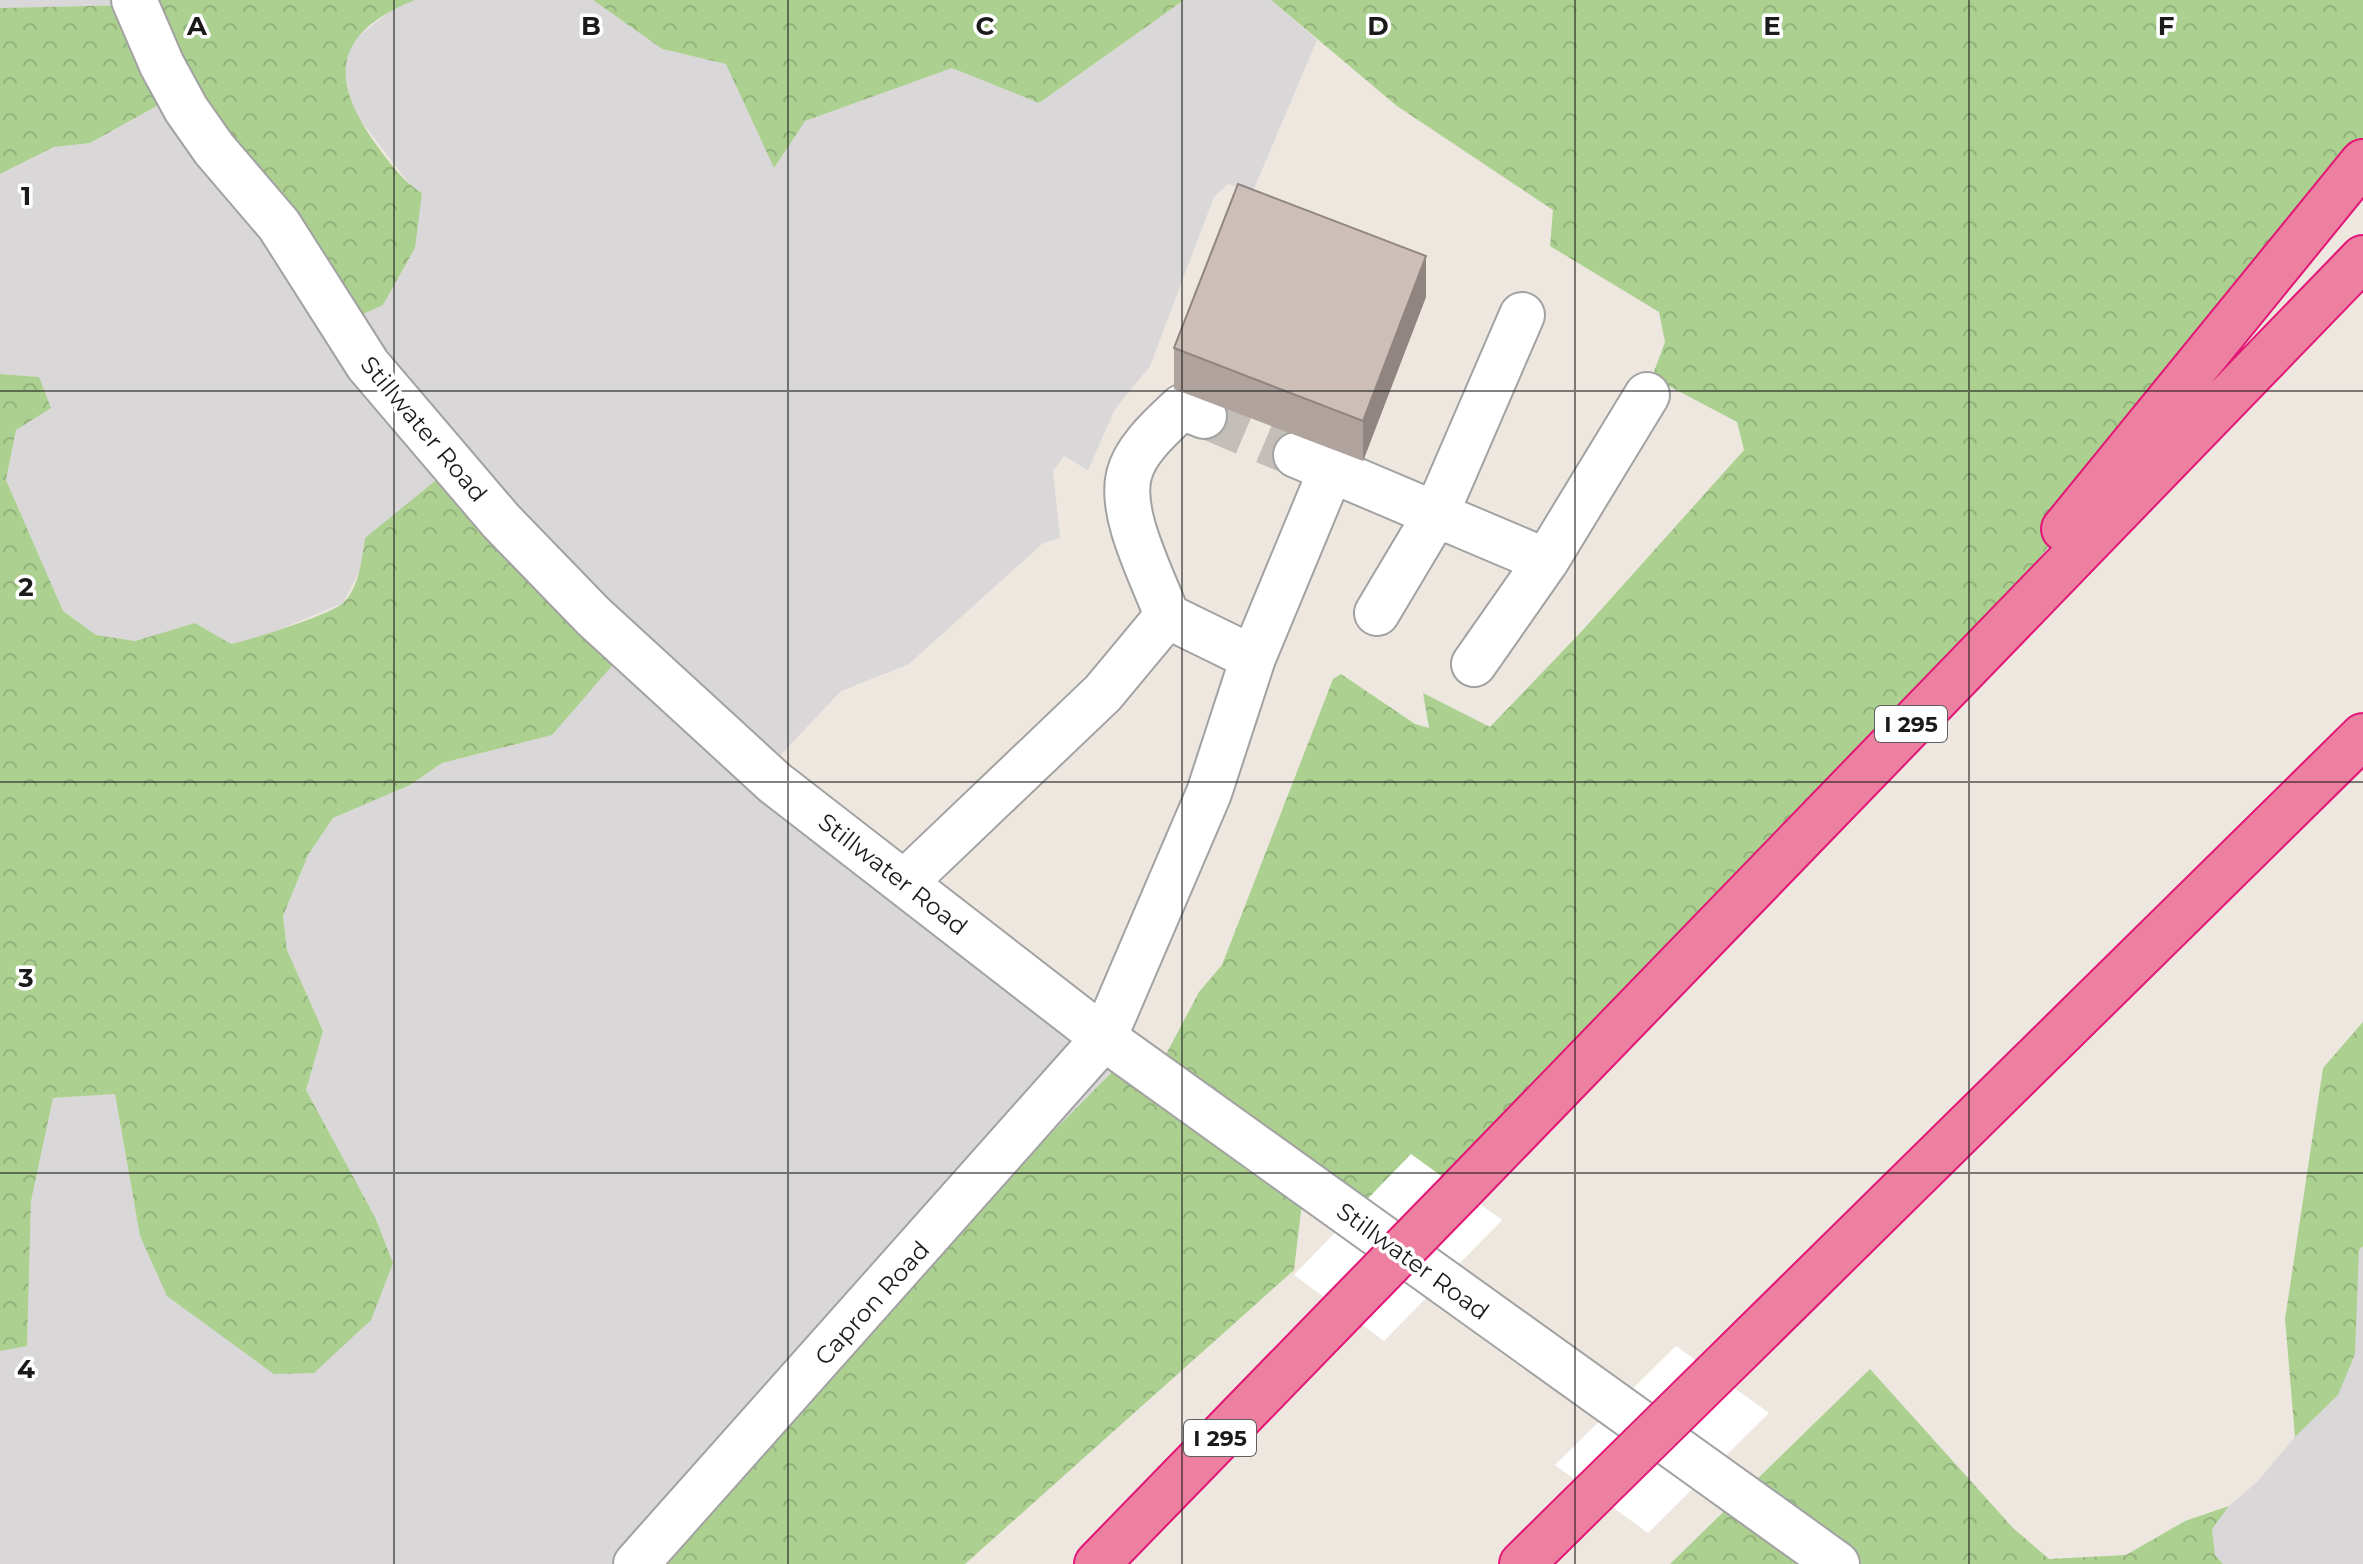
<svg xmlns="http://www.w3.org/2000/svg" width="2363" height="1564" font-family="Montserrat,sans-serif">
<defs>
<pattern id="forest-crowns" width="20" height="18" patternUnits="userSpaceOnUse" patternTransform="scale(2)"><rect width="20" height="18" fill="#abd090"/><path d="M2 6a3 3 0 1 1 6 0M12 15a3 3 0 1 1 6 0" fill="none" stroke="#93b27c"/></pattern>
</defs>
<rect width="100%" height="100%" fill="#ede7df"/>
<path fill="#d9d7d8" d="M0 0H134L130 5 0 8Z
M415 0H593L662 49 726 64 805 121 952 68 1039 103 1184 0H1271L1317 40 1253 191 1228 184 1214 197 1150 366 1115 409 1088 470 1064 456 1053 471 1060 538 1043 543 909 664 841 691 772 764 1119 1065 830 1357 634 1564H0V1351L27 1346 31 1201 53 1098 115 1094 140 1236 393 1263 375 1217 306 1090 323 1031 287 950 283 916 308 855 333 818 410 785 442 763 552 735 365 538 360 570 343 603 257 639 231 644 195 623 135 641 96 635 63 611 6 480 16 430 39 377 0 374V174L54 147 90 143 173 97 345 323 383 305 415 248 412 187 354 112 343 66 354 40 394 8Z
M2363 1246V1564H2223L2215 1555 2212 1529 2229 1506 2256 1483 2295 1437 2338 1395 2359 1250Z"/>
<path fill="url(#forest-crowns)" d="M134 0H415C335 32 328 76 375 143 388 161 403 182 422 193L415 248 383 305 344 323 173 97 90 143 54 147 0 174V8L130 5Z
M593 0H1184L1039 103 952 68 805 121 774 168 726 64 662 49Z
M1271 0H2363V167L2196 364 1999 608 1409 1238 1304 1186 1294 1270 965 1564H634L830 1357 1119 1065 1163 1060 1199 992 1222 965 1333 679 1341 674 1415 724 1429 728 1423 693 1490 727 1581 632 1744 450 1737 422 1652 377 1665 342 1659 312 1550 246 1553 210 1397 106Z
M0 374 39 377 51 408 16 430 6 480 63 611 96 635 135 641 195 623 231 644C250 640 330 615 343 603 359 589 362 558 365 538L451 468 630 645 552 735 442 763 410 785 333 818 308 855 283 916 287 950 323 1031 306 1090 375 1217 393 1263 371 1320 314 1373 274 1374 167 1296 140 1236 115 1094 53 1098 31 1201 27 1346 0 1351Z
M2363 1022V1246L2359 1250 2355 1354 2338 1395 2295 1437 2285 1319 2323 1068Z
M1870 1369 2013 1528 2049 1559 2126 1555 2185 1521 2229 1506 2212 1529 2215 1555 2223 1564H1670Z"/>
<path fill="#fff" d="M1411 1154 1502 1220 1384 1341 1294 1275Z
M1676 1346 1769 1413 1648 1533 1555 1465Z"/>
<g fill="none" stroke-linecap="round" stroke-linejoin="round">
<path stroke="#c3beb8" stroke-width="44" stroke-dasharray="44 22" stroke-linecap="butt" d="M1204 416 1296 455"/>
<defs>
<path id="minor" d="M134 0 162 65 186 109 214 149 279 225 368 365 501 521 593 616 775 783 1104 1038 1837 1564
M1204 416 1182 407C1164 424 1135 449 1129 475 1119 515 1153 577 1167 616L1253 658 1331 470
M1296 455 1546 561 1647 395
M1377 613 1436 514 1522 315
M1474 664 1546 561
M904 883 1103 693 1167 616
M636 1564 1104 1038 1209 793 1253 658"/>
<path id="highway" d="M2064 529 2363 162
M1461 1190 2363 258
M1715 1374 2363 736
M1097 1564 1343 1311
M1522 1564 1594 1493"/>
</defs>
<use href="#minor" stroke="#a2a2a2" stroke-width="48"/>
<use href="#highway" stroke="#e21676" stroke-width="48"/>
<use href="#minor" stroke="#fff" stroke-width="44"/>
<use href="#highway" stroke="#ed7fa1" stroke-width="44"/>
<defs>
<path id="highway-bridge" d="M1343 1311 1461 1190
M1594 1493 1715 1374"/>
</defs>
<use href="#highway-bridge" stroke="#e21676" stroke-width="48" stroke-linecap="butt"/>
<use href="#highway-bridge" stroke="#ed7fa1" stroke-width="44"/>
</g>
<path fill="#b0a39e" d="M1426 297 1363 461 1174 389V348Z"/>
<path fill="#908581" d="M1426 256V297L1363 461V421Z"/>
<path fill="#cdbeb8" stroke="#908581" stroke-width="2" d="M1238 184 1426 256 1363 421 1174 348Z"/>
<path fill="none" stroke="#1b1b1b" stroke-width="2" stroke-opacity="0.55" d="M394 0V1564M788 0V1564M1182 0V1564M1575 0V1564M1969 0V1564M0 391H2363M0 782H2363M0 1173H2363"/>
<g text-anchor="middle" dominant-baseline="central" stroke-width="7" stroke-linejoin="round" paint-order="stroke">
<g fill="#fff" stroke="#5f5f5f" stroke-width="2">
<rect x="1875" y="706" width="72" height="36" rx="6"/>
<rect x="1184" y="1420" width="72" height="36" rx="6"/>
</g>
<g font-size="22" font-weight="bold" fill="#1b1b1b">
<text x="1911" y="724">I 295</text>
<text x="1220" y="1438">I 295</text>
</g>
<g font-size="24" fill="#1b1b1b" stroke="#fff">
<text transform="translate(424 429) rotate(50)">Stillwater Road</text>
<text transform="translate(893 874) rotate(38)">Stillwater Road</text>
<text transform="translate(1413 1261) rotate(36)">Stillwater Road</text>
<text transform="translate(872 1303) rotate(-48)">Capron Road</text>
</g>
</g>
<g font-size="26" text-anchor="middle" font-weight="bold" fill="#1b1b1b" stroke="#fff" stroke-width="7" stroke-linejoin="round" paint-order="stroke">
<text x="197" y="35">A</text>
<text x="591" y="35">B</text>
<text x="985" y="35">C</text>
<text x="1378" y="35">D</text>
<text x="1772" y="35">E</text>
<text x="2166" y="35">F</text>
<text x="26" y="205">1</text>
<text x="26" y="596">2</text>
<text x="26" y="987">3</text>
<text x="26" y="1378">4</text>
</g>
</svg>
